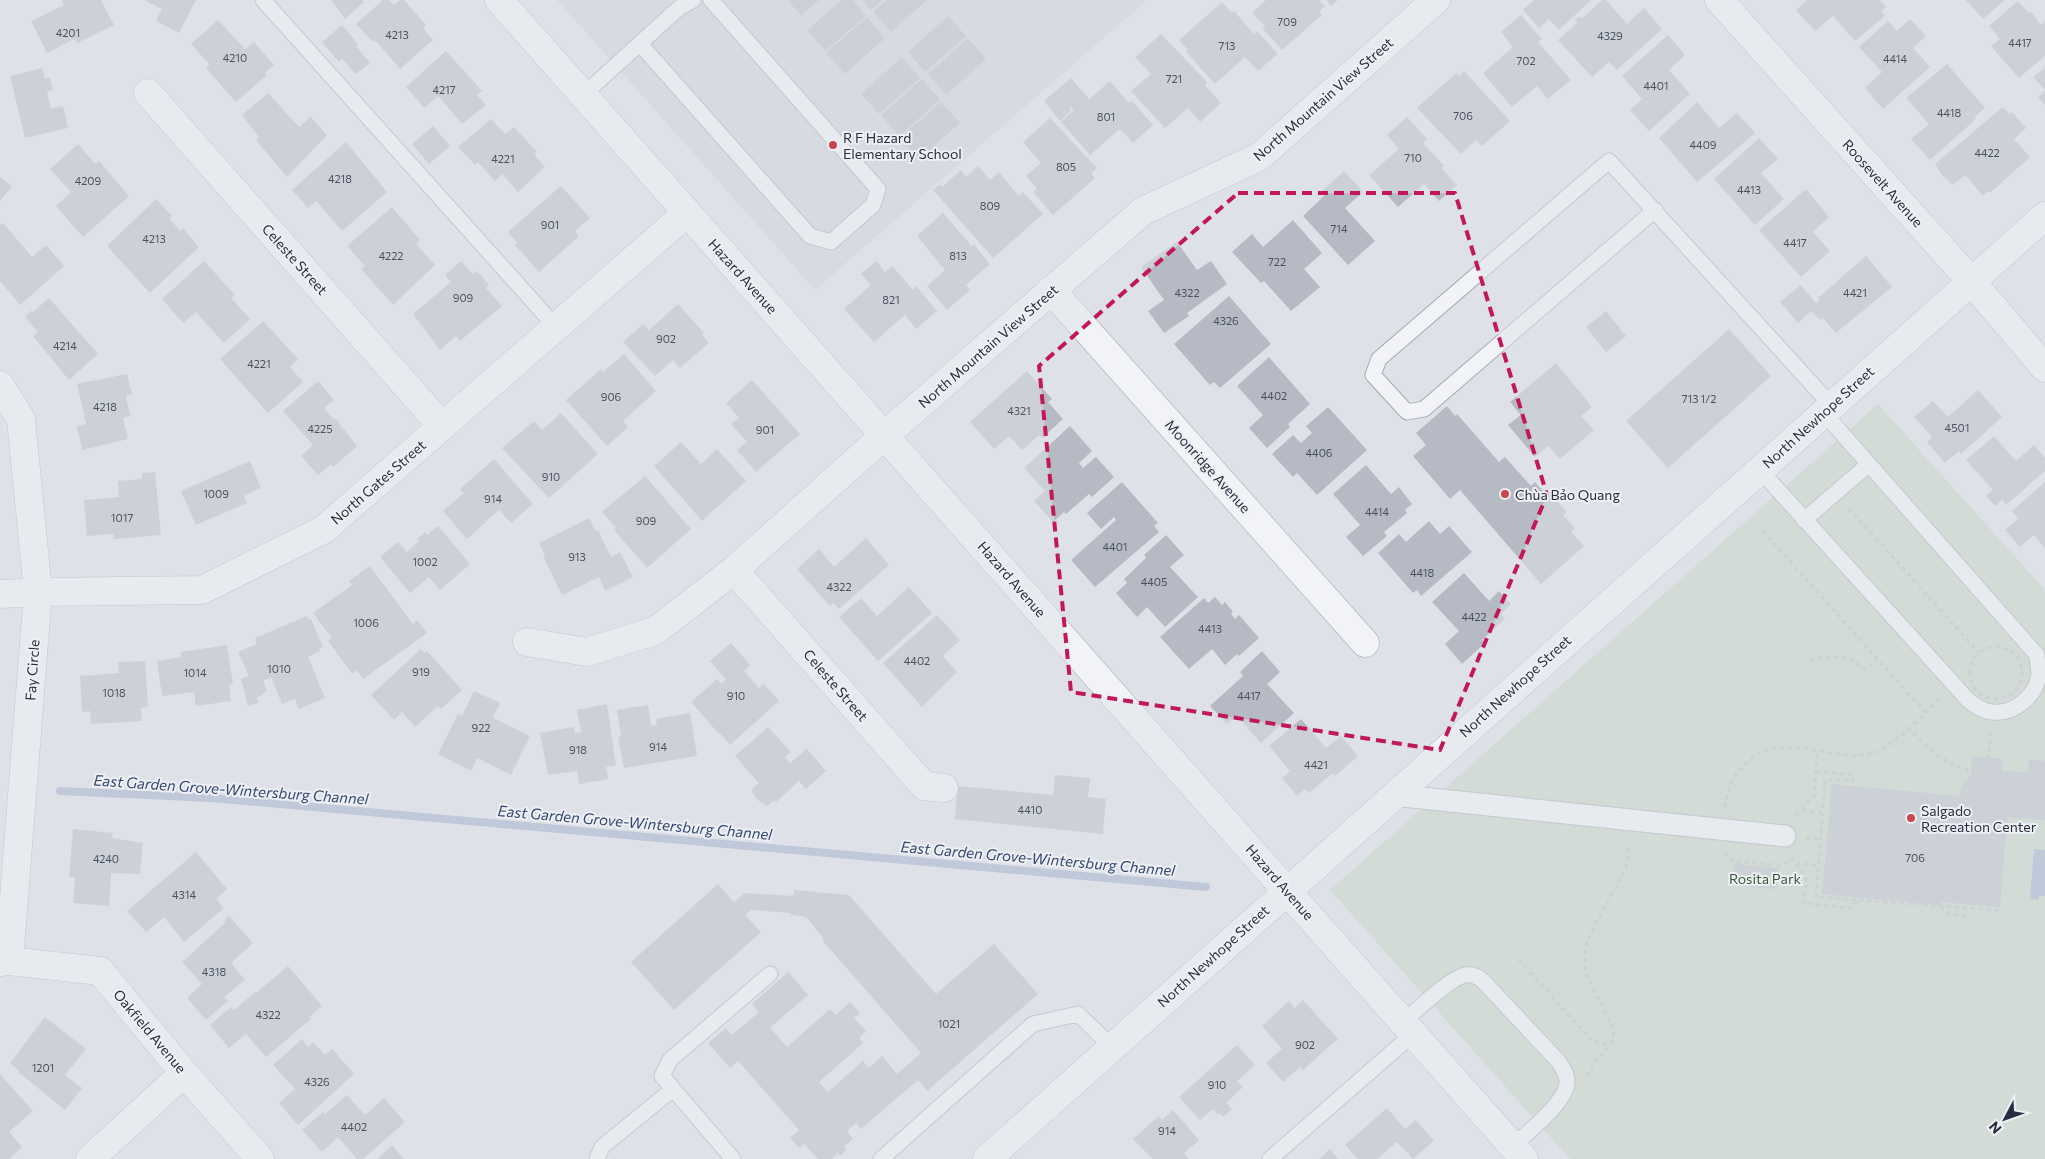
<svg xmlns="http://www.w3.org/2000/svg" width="2045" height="1159" font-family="Commissioner,sans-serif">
<rect width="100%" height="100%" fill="#dfe1e8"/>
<path fill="#cdd0da" d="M557 0H1147L815 290Z"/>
<path fill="#c3d2c0" d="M1878 404 2045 590V1159H1570L1330 890Z"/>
<path fill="#9babc7" d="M2034 849 2045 850V896H2039L2038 900 2030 899Z"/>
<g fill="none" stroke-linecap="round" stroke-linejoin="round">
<path stroke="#9babc7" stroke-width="8" d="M60 791 211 798 1206 887"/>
</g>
<path fill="#b6bac4" d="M62 0H101L114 25 77 43 74 39 47 53 31 21 64 5Z
M144 0H196L179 33 156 21 162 9Z
M331 0H362L364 2 345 19Z
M383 0H389L394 5 400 0H404L426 25 423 28 433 40 400 69 375 40 373 42 356 24Z
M788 0H819L801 16Z
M842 0H853L866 16 825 51 807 30Z
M862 0H882L871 10Z
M887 0H927L891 32 873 12Z
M1266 0H1319L1325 6 1319 11 1322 15 1282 50 1262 28 1265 26 1252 13Z
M1326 0H1338L1331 6Z
M1534 0H1591L1559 30 1549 19 1539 28 1523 10Z
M1602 0H1606L1627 24 1644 8 1662 29 1617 70 1609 62 1592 77 1558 40 1577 23 1575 20 1580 16 1582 18Z
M1807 0H1880L1886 7 1881 11 1885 16 1855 41 1833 16 1815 31 1796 10Z
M1966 0H2005L1983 19Z
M2018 1 2029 13 2031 12 2041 25 2045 21V56L2019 78 1991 46 2000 39 1989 26Z
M1222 2 1232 13 1234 11 1254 34 1257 31 1278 54 1258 71 1245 57 1215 84 1186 52 1188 50 1179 40Z
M1521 15 1542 39 1538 42 1571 80 1548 99 1537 86 1512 107 1483 73 1513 47 1501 32Z
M948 16 966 36 925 72 908 52Z
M867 17 885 38 845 74 826 53Z
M1910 19 1926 36 1913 48 1930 67 1883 109 1865 88 1882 72 1859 47 1888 21 1897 31Z
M218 20 245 49 254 42 274 65 265 73 267 75 236 102 206 68 209 64 191 44Z
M342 25 358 44 356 46 370 63 356 74 342 59 339 62 322 42Z
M1161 34 1207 82 1205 85 1221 103 1200 122 1188 108 1165 128 1131 91 1151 74 1135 57Z
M1668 35 1685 55 1669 70 1690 94 1649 131 1630 110 1642 99 1622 76Z
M968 38 986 59 946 95 928 74Z
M446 51 482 91 477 95 486 105 462 124 438 96 424 108 406 87Z
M902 57 920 78 879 114 861 94Z
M1947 64 1985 108 1974 117 1976 119 1930 160 1911 139 1929 124 1906 98Z
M2045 67V90L2033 77Z
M42 68 45 79 50 77 53 90 47 92 51 109 63 106 68 128 25 138 10 76Z
M1464 71 1510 121 1482 146 1476 140 1461 154 1417 108 1456 73 1459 76Z
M1071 78 1089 99 1110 81 1129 103 1132 101 1153 125 1133 143 1120 129 1090 155 1061 122 1074 110 1071 107 1069 109 1071 111 1060 121 1044 101Z
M922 79 940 100 899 136 881 115Z
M2045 91V105L2038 97Z
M268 93 299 127 311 117 327 135 287 177 256 140 259 137 242 115Z
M941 102 960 123 919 159 900 138Z
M1697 102 1719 128 1737 113 1755 133 1697 182 1659 138Z
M2003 107 2010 114 2012 112 2026 128 2014 139 2030 157 1990 193 1988 191 1983 196 1965 175 1953 185 1942 175 1935 164Z
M1407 117 1427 139 1423 143 1444 166 1441 168 1457 185 1439 201 1424 184 1398 207 1369 175 1399 149 1387 135Z
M1050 118 1097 168 1091 174 1095 178 1053 215 1033 192 1037 189 1026 176 1041 163 1023 142Z
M491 119 505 134 514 127 537 152 534 154 545 167 518 192 502 174 495 181 478 162 475 165 458 147Z
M433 126 450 146 429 164 412 144Z
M1759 138 1778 159 1761 173 1784 199 1755 225 1714 179Z
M346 142 387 192 342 231 316 201 308 208 292 190Z
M78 144 95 164 99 161 129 196 83 237 56 206 71 192 50 169Z
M978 166 990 180 999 172 1019 196 1023 192 1043 214 993 258 933 190 940 184 942 187 961 170 966 177Z
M1344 171 1363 192 1345 208 1375 241 1348 265 1303 216 1325 195 1322 191Z
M0 177 12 186 0 201Z
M561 186 590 218 575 231 579 236 539 272 515 245 517 243 508 232Z
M1806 189 1829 217 1813 232 1830 251 1801 277 1759 230Z
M156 199 172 216 169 218 180 231 183 228 199 247 150 293 107 246Z
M392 207 420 240 416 244 435 265 393 305 361 269 365 266 347 246Z
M943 213 972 246 974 244 990 264 966 285 970 290 947 310 927 286 945 270 917 236Z
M1293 220 1322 253 1304 269 1320 287 1291 311 1264 281 1261 283 1232 252 1252 234 1263 247Z
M3 223 32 257 46 245 64 266 20 305 0 281V225Z
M1177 242 1197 270 1211 261 1227 284 1187 313 1189 316 1164 333 1148 311 1164 300 1141 267Z
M1866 256 1892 287 1836 333 1823 318 1820 320 1811 311 1798 323 1780 302 1801 285 1816 303 1820 300 1818 298Z
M204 261 235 295 231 298 250 319 224 343 196 312 183 323 162 299Z
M461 261 473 274 477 271 489 285 486 288 502 306 460 341 456 336 440 350 413 314 451 282 445 275Z
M876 261 885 272 892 266 913 290 916 286 937 311 916 329 905 315 874 342 844 309 871 285 861 274Z
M1229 296 1271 344 1220 388 1214 382 1210 385 1174 344Z
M49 298 98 354 69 380 33 336 38 332 25 317 32 310 33 312Z
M678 304 704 333 702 335 709 343 680 368 673 360 655 376 623 342 643 324 649 330Z
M1606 311 1626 336 1606 352 1586 327Z
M263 321 298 359 290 367 303 382 268 413 220 359Z
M1729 329 1771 376 1668 468 1626 421Z
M624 354 656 391 623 421 628 427 607 446 566 400 601 369 603 372Z
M1269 357 1310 404 1288 424 1290 427 1267 448 1249 428 1263 415 1237 386Z
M1556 363 1592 407 1581 416 1594 430 1560 459 1548 446 1535 457 1508 425 1521 415 1510 402Z
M1027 371 1052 399 1048 402 1063 419 1042 438 1039 435 1022 450 1009 436 994 449 970 422Z
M127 374 132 394 126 396 130 416 123 418 128 439 82 450 77 426 86 424 77 384Z
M752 380 800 434 756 472 737 450 747 442 731 424 739 418 726 403Z
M318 381 334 400 324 408 333 419 335 418 357 446 333 467 331 464 318 475 301 456 313 445 283 411Z
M1978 390 2002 417 1961 454 1959 451 1945 463 1927 442 1932 437 1914 417 1933 401 1948 417Z
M1447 406 1455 416 1457 414 1499 462 1505 457 1531 486 1535 482 1547 496 1550 493 1567 512 1563 515 1575 528 1571 532 1584 546 1541 584 1460 490 1450 499 1413 456 1426 445 1416 433Z
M1328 407 1367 450 1317 495 1297 473 1293 477 1272 454 1293 435 1301 443 1312 433 1306 426Z
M561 413 598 454 549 498 502 448 534 421 542 430Z
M1070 426 1092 451 1079 463 1083 468 1096 457 1114 477 1092 497 1089 494 1066 514 1064 512 1053 522 1034 501 1045 491 1024 468Z
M1994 436 2016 461 2034 445 2045 458V471L2006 505 2002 500 1995 506 1986 496 1993 490 1966 460Z
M681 442 701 464 717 449 746 481 702 521 654 466Z
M494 459 533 504 511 523 499 510 467 539 443 511 464 493 460 489Z
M250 461 261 488 244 496 247 503 196 525 181 491Z
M1366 465 1391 494 1399 487 1412 504 1405 510 1407 513 1384 532 1387 536 1363 556 1346 537 1360 525 1333 494Z
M155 472 161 535 114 539 113 534 87 536 84 500 119 497 118 481 142 479V473Z
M645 476 691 529 647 568 614 530 616 528 602 512Z
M1122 482 1158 523 1154 526 1159 532 1095 587 1071 560 1116 520 1114 517 1101 529 1087 513Z
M2045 482V548L2034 535 2020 547 2005 530 2018 519 2012 511Z
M589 518 596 531 598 530 611 557 620 552 633 577 605 591 599 577 562 595 543 556 545 555 539 543Z
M1429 521 1440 534 1449 526 1472 552 1421 596 1417 590 1413 593 1378 553 1399 534 1406 542Z
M438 526 470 564 440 590 429 577 410 593 380 557 398 542 407 552 419 541 417 539 425 532 427 535Z
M1166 535 1184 555 1170 567 1198 597 1165 627 1147 607 1137 617 1116 593 1127 583 1124 579 1146 558 1144 555Z
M866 538 889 565 839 609 834 603 830 606 797 569 819 549 834 567Z
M370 566 413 624 417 620 427 633 363 679 357 670 352 674 328 641 332 638 313 613 352 585 349 581Z
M1464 573 1489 601 1499 591 1511 604 1501 614 1505 619 1482 640 1485 643 1462 664 1445 644 1459 631 1432 602Z
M909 587 932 613 878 661 839 617 861 598 877 616Z
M1215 597 1222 605 1225 602 1233 612 1231 614 1235 619 1239 615 1259 638 1239 656 1237 654 1225 665 1212 649 1189 669 1160 637 1204 598 1208 603Z
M937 615 960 640 943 656 957 672 922 707 883 663Z
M307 616 308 620 311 619 323 647 319 648 320 651 308 657 325 698 299 709 295 699 282 704 271 677 263 681 267 691 257 698 258 703 248 706 241 679 249 676 238 652 257 644 255 638Z
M731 643 750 665 744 671 759 688 764 684 779 701 730 745 720 733 719 734 691 702 717 679 721 684 726 679 710 661Z
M227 645 233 684 229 685 231 701 196 706 194 692 162 696 157 661 181 657V652Z
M421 649 424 653 427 651 462 690 441 709 438 706 415 727 402 712 394 720 371 695Z
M1262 651 1280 672 1267 684 1294 713 1261 743 1237 716 1227 724 1210 706 1243 676 1240 672Z
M145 661 148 707 141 708 142 721 91 724 90 711 82 712 80 676 119 673 118 662Z
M474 691 500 703 493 718 530 736 511 775 477 758 471 771 438 754 458 714 462 716Z
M607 704 616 765 606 767 608 779 579 784 577 771 548 775 540 733 574 727 575 733 581 732 577 710Z
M648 705 651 726 657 725 656 719 690 713 697 756 624 768 618 737 621 736 617 710Z
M1301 719 1326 748 1341 736 1358 756 1335 776 1333 773 1309 793 1305 789 1297 796 1282 778 1290 771 1269 746Z
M768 727 791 752 785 757 790 763 807 749 826 771 806 789 799 781 776 802 774 800 767 806 759 801 753 793 752 789 759 783 735 756Z
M1972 756 2003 759 2002 771 2028 772 2029 759 2045 761V820L2007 817 2000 907 1940 902V905L1822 894 1832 784 1959 796 1963 783 1971 776Z
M1055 775 1090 778 1088 797 1106 799 1103 834 955 819 957 786 1053 795Z
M73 829 113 833 112 838 143 843 140 874 111 873 109 906 73 903 75 877H69Z
M196 852 227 889 216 899 224 908 184 942 164 917 146 932 127 911Z
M1734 864 1779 868 1777 889 1732 885Z
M718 884 734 902 745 893 793 896 794 890 849 895 936 994 994 944 1038 994 927 1091 918 1080 861 1129 856 1123 847 1131 853 1139 844 1147 846 1150 840 1156 838 1153 832 1159H818L804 1144 799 1148 790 1138 799 1130 738 1061 730 1068 708 1043 726 1028 732 1035 759 1012 752 1004 788 972 808 995 770 1028 787 1047 830 1009 836 1015 850 1002 860 1013 854 1018 866 1031 859 1038 863 1043 819 1082 828 1092 863 1061 869 1068 882 1056 897 1074 921 1053 822 940 824 939 806 917 791 915V913L751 910 745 915 761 932 674 1010 631 962Z
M229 916 253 943 231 963 245 980 224 997 228 1001 206 1020 187 998 202 984 182 962 226 922 224 920Z
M288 966 322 1006 309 1017 311 1019 266 1057 246 1034 229 1048 210 1025 231 1007 234 1010 255 992 256 993Z
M1303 1000 1338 1039 1303 1070 1300 1067 1283 1082 1266 1063 1282 1049 1262 1026 1289 1001 1295 1008Z
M45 1017 86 1049 65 1075 82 1088 65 1110 18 1072 19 1071 10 1063Z
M302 1039 308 1047 313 1042 325 1055 332 1049 354 1074 298 1125 279 1103 295 1089 273 1065Z
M1237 1045 1255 1065 1237 1081 1243 1087 1226 1103 1232 1109 1223 1117 1220 1113 1218 1115 1213 1109 1200 1120 1179 1097Z
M0 1074 33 1111 9 1132 22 1147 9 1159H0Z
M347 1095 365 1115 384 1098 405 1122 363 1159H357L338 1137 322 1152 302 1130 323 1112 325 1114Z
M1387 1108 1405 1129 1416 1120 1434 1141 1413 1159 1397 1142 1377 1159H1358L1345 1145Z
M1173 1110 1199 1140 1184 1153 1189 1159H1153L1133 1139 1159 1116 1162 1120Z
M392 1145 404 1159H377Z
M1330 1149 1338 1159H1319Z"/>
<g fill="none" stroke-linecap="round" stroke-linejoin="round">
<defs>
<path id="service" d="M263 0 556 327
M640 44 810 236 831 242 873 205 878 189 711 0
M583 95 679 8 693 0
M1655 210 1424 409 1407 412 1373 375 1379 359 1609 161 1831 405
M1759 469 1968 700C1975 706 1982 711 1992 712 2013 715 2037 696 2039 674 2039 668 2037 661 2037 655L1823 412
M1804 520 1869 464
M1403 1022C1416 1011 1450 978 1465 975 1472 973 1478 977 1483 981L1559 1062C1563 1069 1568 1075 1567 1084 1564 1104 1528 1132 1513 1146
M597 1159 602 1147 673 1089
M733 1159 662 1076 670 1060 770 974
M881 1159 1033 1024 1078 1014 1112 1047
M1270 1159 1413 1034"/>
<path id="pedestrian" d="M1393 795 1785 836"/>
<path id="minor" d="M1719 0 1971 281 2045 368
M148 93 442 426
M1051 290 1365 643
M0 385 21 419 38 592 9 961
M734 570 924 786 944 788
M0 594 38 592 202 590 323 530 687 213
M527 642 587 652 655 631 734 570 885 435 1143 211 1259 157 1436 0
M0 962 9 961 100 971 184 1073 260 1159
M90 1159 184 1073"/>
<path id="tertiary" d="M499 0 1524 1159
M987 1159 2045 216"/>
</defs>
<use href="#service" stroke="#a4a8b2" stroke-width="17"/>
<use href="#pedestrian" stroke="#a4a8b2" stroke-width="23"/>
<use href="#minor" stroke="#a4a8b2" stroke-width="29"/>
<use href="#tertiary" stroke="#a4a8b2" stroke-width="29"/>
<path stroke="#b9bcc3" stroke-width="3" stroke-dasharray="4 4" stroke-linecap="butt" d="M1849 508 1979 653
M1763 531 1926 713
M1970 673a26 26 0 1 1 52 0a26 26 0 1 1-52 0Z
M1810 660C1831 654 1850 655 1866 670L1878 659
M1908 727C1929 751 1953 772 1986 772
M1816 771 1853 775V781L1825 780 1816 897 1999 910
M1986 775 1991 732
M1725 807C1727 789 1733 775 1746 763 1782 726 1839 768 1879 751 1894 745 1926 712 1940 699
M1802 811 1823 812
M1796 815 1814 796 1817 750
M1806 838 1821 839
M1725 852 1729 858 1736 862 1783 865 1792 859
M1792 857 1807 881 1803 903 1851 908 1858 900
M1796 863 1818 865
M1941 907 1950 914 1968 916
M1519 960 1591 1040 1610 1046
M1588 1076C1592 1057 1617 1050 1613 1028L1587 975 1584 961 1587 943 1593 929 1626 869 1629 843"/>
<use href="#service" stroke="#f1f3f6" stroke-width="15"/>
<use href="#pedestrian" stroke="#f1f3f6" stroke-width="21"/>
<use href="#minor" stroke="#f1f3f6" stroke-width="28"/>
<use href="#tertiary" stroke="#f1f3f6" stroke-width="28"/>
</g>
<path d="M0 0H2045V1159H0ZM1238 193H1455L1547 495 1440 750 1071 692 1039 366Z" fill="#dfe1e8" fill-opacity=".55" fill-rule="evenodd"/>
<path fill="none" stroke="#c2185b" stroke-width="4" stroke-dasharray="10 6" stroke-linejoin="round" d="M1238 193H1455L1547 495 1440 750 1071 692 1039 366Z"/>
<g fill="#ca464b" stroke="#eef0f5" stroke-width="2">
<circle cx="833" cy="145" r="5"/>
<circle cx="1505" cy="494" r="5"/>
<circle cx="1911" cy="818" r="5"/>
</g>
<g text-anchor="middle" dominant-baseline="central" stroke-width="4" stroke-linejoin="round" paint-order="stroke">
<g font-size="11" fill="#4c5160">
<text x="1287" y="21">709</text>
<text x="68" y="32">4201</text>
<text x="397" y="34">4213</text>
<text x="1610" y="35">4329</text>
<text x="2020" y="42">4417</text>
<text x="1227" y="45">713</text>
<text x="235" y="57">4210</text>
<text x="1895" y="58">4414</text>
<text x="1526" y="60">702</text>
<text x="1174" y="78">721</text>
<text x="1656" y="85">4401</text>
<text x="444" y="89">4217</text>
<text x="1949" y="112">4418</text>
<text x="1463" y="115">706</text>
<text x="1106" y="116">801</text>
<text x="1703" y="144">4409</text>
<text x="1987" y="152">4422</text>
<text x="1413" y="157">710</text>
<text x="503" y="158">4221</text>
<text x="1066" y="166">805</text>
<text x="340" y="178">4218</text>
<text x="88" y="180">4209</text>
<text x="1749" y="189">4413</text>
<text x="990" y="205">809</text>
<text x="550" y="224">901</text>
<text x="1339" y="228">714</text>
<text x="154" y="238">4213</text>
<text x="1795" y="242">4417</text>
<text x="391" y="255">4222</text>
<text x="958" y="255">813</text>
<text x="1277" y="261">722</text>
<text x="1187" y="292">4322</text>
<text x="1855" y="292">4421</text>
<text x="463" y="297">909</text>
<text x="891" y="299">821</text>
<text x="1226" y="320">4326</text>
<text x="666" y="338">902</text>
<text x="65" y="345">4214</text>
<text x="259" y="363">4221</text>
<text x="1274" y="395">4402</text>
<text x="611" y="396">906</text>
<text x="1699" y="398">713 1/2</text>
<text x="105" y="406">4218</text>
<text x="1019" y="410">4321</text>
<text x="1957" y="427">4501</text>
<text x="320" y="428">4225</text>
<text x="765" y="429">901</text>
<text x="1319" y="452">4406</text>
<text x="551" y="476">910</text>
<text x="216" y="493">1009</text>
<text x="493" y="498">914</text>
<text x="1377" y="511">4414</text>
<text x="122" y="517">1017</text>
<text x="646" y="520">909</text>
<text x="1115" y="546">4401</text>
<text x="577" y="556">913</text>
<text x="425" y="561">1002</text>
<text x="1422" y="572">4418</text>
<text x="1154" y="581">4405</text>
<text x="839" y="586">4322</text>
<text x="1474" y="616">4422</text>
<text x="366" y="622">1006</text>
<text x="1210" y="628">4413</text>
<text x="917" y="660">4402</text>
<text x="279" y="668">1010</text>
<text x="421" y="671">919</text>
<text x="195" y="672">1014</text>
<text x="114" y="692">1018</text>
<text x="736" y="695">910</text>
<text x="1249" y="695">4417</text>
<text x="481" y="727">922</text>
<text x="658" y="746">914</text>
<text x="578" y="749">918</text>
<text x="1316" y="764">4421</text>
<text x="1030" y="809">4410</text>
<text x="1915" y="857">706</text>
<text x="106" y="858">4240</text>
<text x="184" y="894">4314</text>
<text x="214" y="971">4318</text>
<text x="268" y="1014">4322</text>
<text x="949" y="1023">1021</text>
<text x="1305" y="1044">902</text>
<text x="43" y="1067">1201</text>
<text x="317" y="1081">4326</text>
<text x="1217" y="1084">910</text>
<text x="354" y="1126">4402</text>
<text x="1167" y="1130">914</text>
</g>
<g font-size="14" fill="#282e3f" stroke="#eef0f5">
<text transform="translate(1323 99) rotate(-41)">North Mountain View Street</text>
<text transform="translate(1883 183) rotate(48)">Roosevelt Avenue</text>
<text transform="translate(295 259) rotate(48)">Celeste Street</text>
<text transform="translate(743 276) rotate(48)">Hazard Avenue</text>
<text transform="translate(988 346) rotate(-41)">North Mountain View Street</text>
<text transform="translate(1818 417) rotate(-42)">North Newhope Street</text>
<text transform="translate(1208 466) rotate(48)">Moonridge Avenue</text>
<text transform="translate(378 482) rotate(-41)">North Gates Street</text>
<text transform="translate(1012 579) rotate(49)">Hazard Avenue</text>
<text transform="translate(32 670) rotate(-86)">Fay Circle</text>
<text transform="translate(836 685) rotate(49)">Celeste Street</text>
<text transform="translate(1515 686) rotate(-42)">North Newhope Street</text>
<text transform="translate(1280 882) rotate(49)">Hazard Avenue</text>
<text transform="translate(1213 956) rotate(-42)">North Newhope Street</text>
<text transform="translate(150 1031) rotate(50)">Oakfield Avenue</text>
</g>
<g font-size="14" fill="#282e3f" stroke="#eef0f5" text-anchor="start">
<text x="843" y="137">R F Hazard<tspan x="843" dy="16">Elementary School</tspan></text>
<text x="1515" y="494">Chùa Bảo Quang</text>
<text x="1921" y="810">Salgado<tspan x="1921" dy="16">Recreation Center</tspan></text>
</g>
<g font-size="14" fill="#395a36" stroke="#eef0f5">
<text x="1765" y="878">Rosita Park</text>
</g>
<g font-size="15" font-style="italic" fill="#334871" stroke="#eef0f5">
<text transform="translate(231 789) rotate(4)">East Garden Grove-Wintersburg Channel</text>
<text transform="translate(635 822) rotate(5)">East Garden Grove-Wintersburg Channel</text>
<text transform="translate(1038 858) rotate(5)">East Garden Grove-Wintersburg Channel</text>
</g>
</g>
<g transform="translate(2005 1119) rotate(229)" stroke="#eef0f5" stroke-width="4" paint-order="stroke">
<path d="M0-4L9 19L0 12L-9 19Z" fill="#282e3f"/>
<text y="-8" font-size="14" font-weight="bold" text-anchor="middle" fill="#282e3f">N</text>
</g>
</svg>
